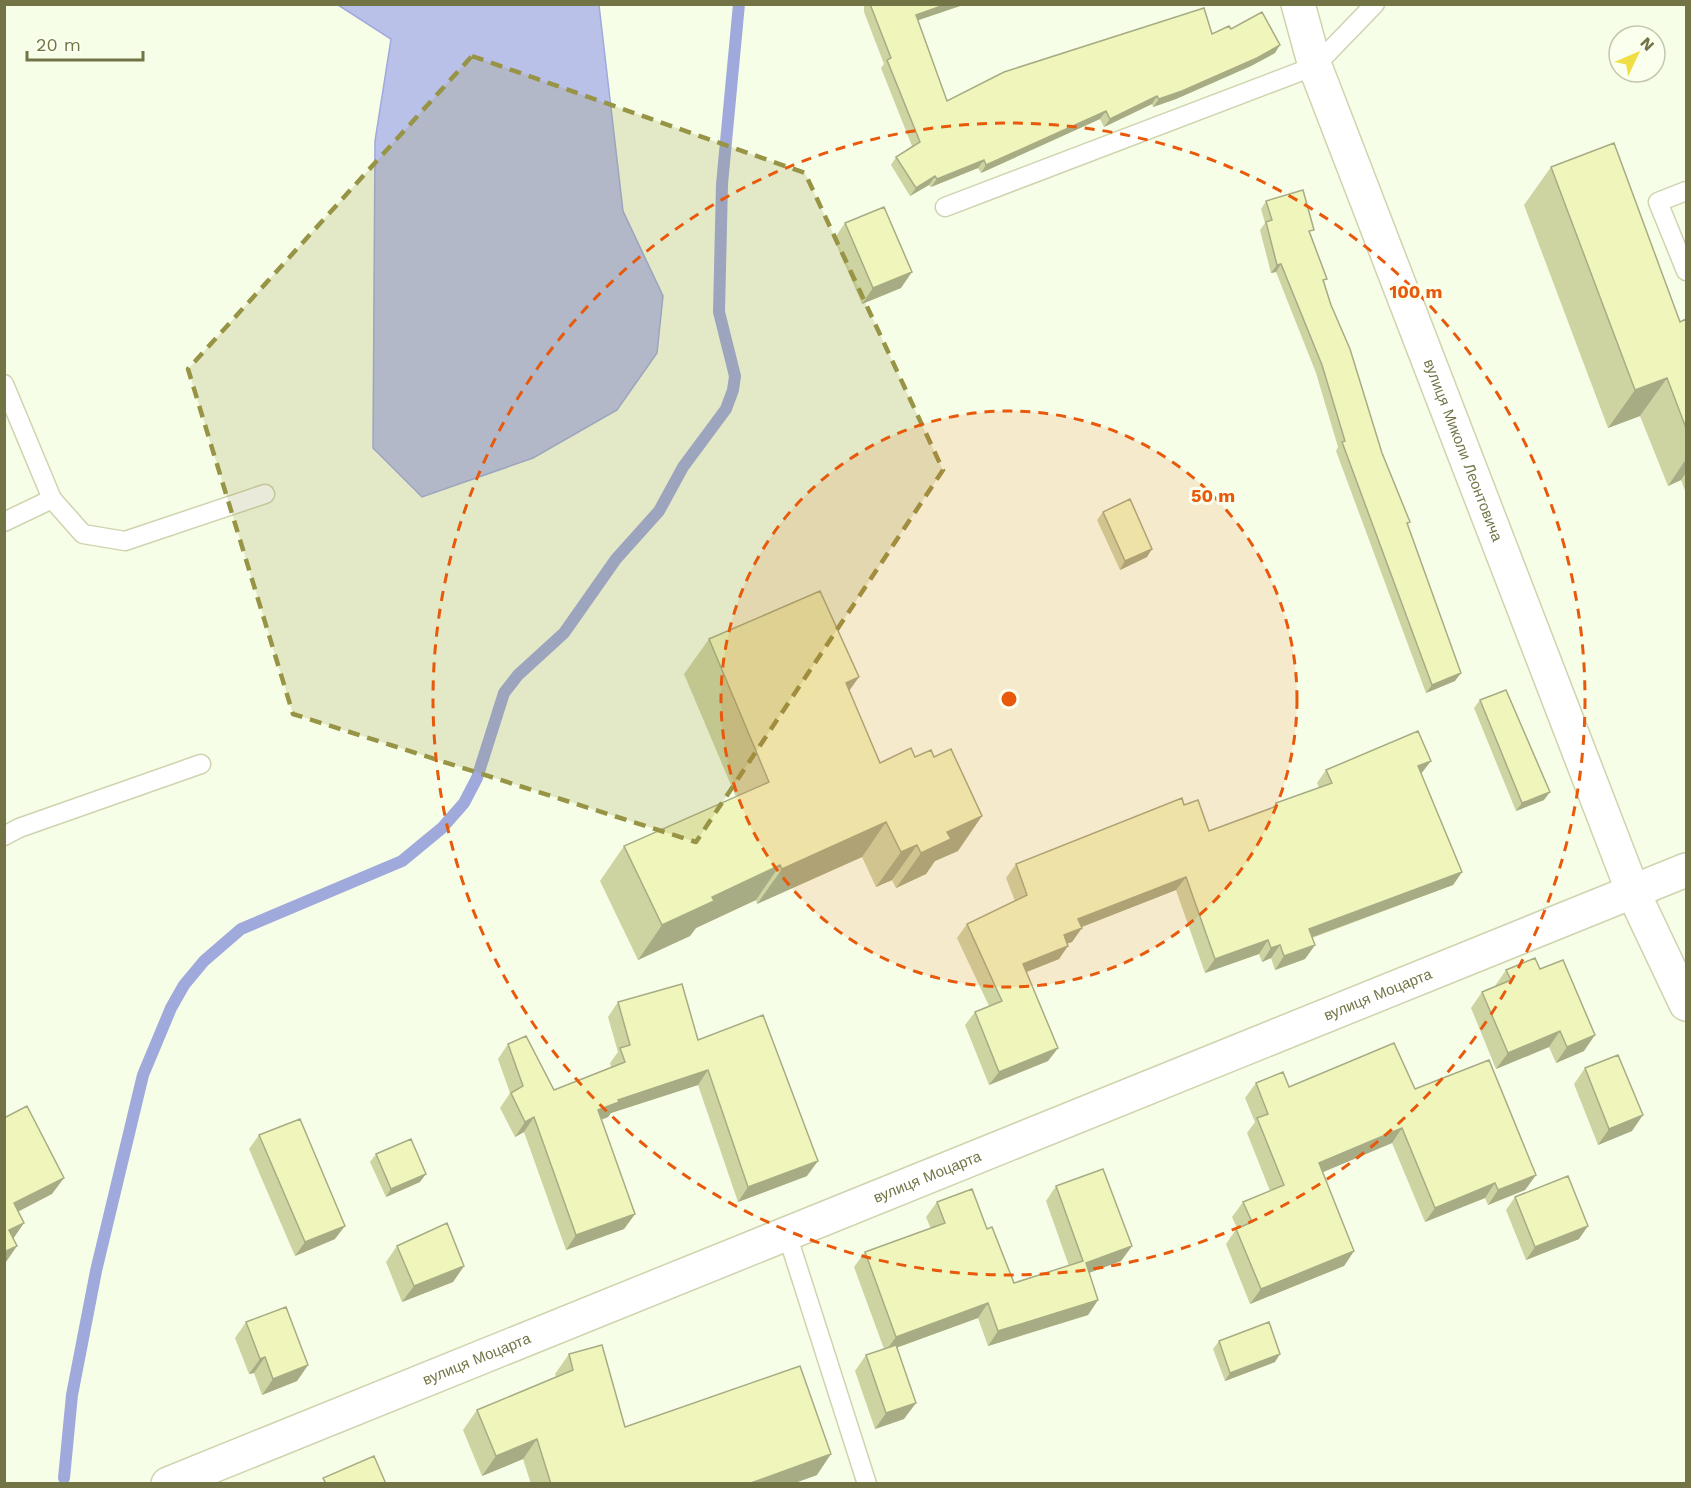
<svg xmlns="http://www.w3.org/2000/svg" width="1691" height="1488" font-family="'Work Sans',sans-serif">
<rect width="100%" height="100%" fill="#f7fee7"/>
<path fill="#b9c1e9" stroke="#9fa9dc" stroke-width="1.5" d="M338 5H599L623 211 663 296 657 353 617 410 533 458 422 497 373 448 375 141 391 39Z"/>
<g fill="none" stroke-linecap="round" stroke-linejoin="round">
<path stroke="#9fa9dc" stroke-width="12" d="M64 1478 72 1395 96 1271 143 1075 171 1008 184 985 204 961 241 929 402 861 442 828 464 803 477 778 504 693 518 675 564 633 616 559 659 511 683 467 726 409 733 390 735 376 719 312 722 184 739 4"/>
<defs>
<path id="lane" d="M1686 191 1658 202 1686 271
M945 207 1315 66 1375 4
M4 384 52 499 4 522
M52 499 83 534 125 541 265 494
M4 836 19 828 201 764
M787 1234 867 1484"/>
<g id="street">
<path id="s1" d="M1298 4 1315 66 1633 892 1686 1004"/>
<path id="s2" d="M168 1484 1686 870"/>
</g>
</defs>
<use href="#lane" stroke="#cfd3ae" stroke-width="21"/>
<use href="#street" stroke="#cfd3ae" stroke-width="36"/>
<use href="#lane" stroke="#fff" stroke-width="18"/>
<use href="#street" stroke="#fff" stroke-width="33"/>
</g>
<path fill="#ced3a2" d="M864 4H966L918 20 947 101 1231 29 1275 53 1251 66 1176 99 1153 107 1152 104 1104 127 1100 119 981 173 978 168 931 187 929 185 910 196 891 165 896 157 912 146 881 68 884 64 864 12Z
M1551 167 1680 322 1686 319V493L1681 480 1668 486 1640 416 1608 428 1524 205Z
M1266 201 1311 234 1331 305 1382 453 1408 524 1455 681 1426 693 1336 451 1338 447 1316 373 1276 272 1271 273 1260 230 1265 223 1261 209Z
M845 223 901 288 862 304 834 239Z
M1103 512 1147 557 1120 570 1097 520Z
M709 639 849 691 880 763 958 851 935 861 926 874 896 888 892 880 876 887 862 857 757 904 756 900 696 928 690 936 638 960 600 881 624 846 736 797 684 674Z
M1480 700 1544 800 1516 811 1474 708Z
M1326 770 1421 774 1462 872 1453 885 1312 938 1315 945 1305 959 1275 970 1271 958 1262 962 1259 954 1205 973 1176 890 1081 927 1072 942 1068 943 1059 959 1026 972 1058 1048 1048 1061 989 1085 965 1025 975 1012 989 1006 957 938 967 924 1015 901 1006 878 1016 864 1184 805 1209 831 1272 808 1276 803 1319 788 1317 783Z
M1540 969 1584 1051 1556 1063 1549 1047 1496 1069 1471 1008 1482 992 1496 987 1495 986 1506 970Z
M618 1002 698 1040 807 1176 738 1202 698 1085 611 1113 608 1117 601 1120 635 1214 624 1229 566 1250 524 1132 515 1137 500 1108 510 1093 498 1059 508 1044 554 1090 611 1067 610 1063 618 1052 608 1017Z
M1585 1068 1632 1131 1598 1145 1574 1084Z
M1256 1083 1289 1087 1415 1089 1536 1175 1525 1190 1488 1205 1485 1198 1425 1222 1392 1143 1323 1172 1354 1251 1344 1266 1250 1304 1226 1244 1237 1228 1232 1217 1243 1202 1270 1191 1247 1133 1255 1122 1245 1098Z
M259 1135 335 1239 295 1256 249 1149Z
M376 1154 420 1182 386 1197 370 1162Z
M1056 1186 1132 1246 1121 1261 1089 1273 1098 1300 1088 1315 988 1346 978 1318 897 1347 904 1419 875 1429 855 1371 866 1355 884 1349 854 1267 865 1252 931 1229 926 1217 937 1202 987 1229 1014 1283 1069 1266 1046 1201Z
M1515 1197 1579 1239 1526 1260 1506 1210Z
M397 1246 464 1266 453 1282 402 1302 386 1262Z
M246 1322 308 1365 297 1381 262 1395 254 1373 249 1374 235 1338Z
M1219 1341 1275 1362 1225 1381 1213 1349Z
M569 1354 625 1427 817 1475 792 1484H531L523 1459 482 1476 463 1430 477 1410 556 1377 555 1374Z"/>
<path fill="#a8ac84" d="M947 4H966L910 23 916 15Z
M1280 45 1275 53 1251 66 1176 99 1153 107 1159 99Z
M1157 96 1152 104 1104 127 1110 119Z
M1106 111 1100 119 981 173 986 165Z
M984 160 978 168 931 187 937 179Z
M935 176 929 185 910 196 916 188Z
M1281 264 1276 272 1271 273 1277 265Z
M912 272 901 288 862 304 873 288Z
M1667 378 1640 416 1608 428 1635 390Z
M1686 459V473L1681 480 1668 486Z
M1152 549 1147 557 1120 570 1125 561Z
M1461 673 1455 681 1426 693 1432 685Z
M859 677 834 712 846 683Z
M1431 761 1421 774 1418 766Z
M1550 792 1544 800 1516 811 1522 803Z
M982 816 958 851 935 861 926 874 896 888 921 853 947 832Z
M886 822 862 857 757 904 782 869Z
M917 845 892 880 876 887 901 852Z
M780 865 756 900 696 928 690 936 638 960 662 925 712 897Z
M1462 872 1453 885 1299 942 1309 929Z
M1186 877 1176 890 1069 932 1078 919Z
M1082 928 1072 942 1055 948 1064 935Z
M1268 940 1259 954 1205 973 1215 959Z
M1280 945 1271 958 1262 962 1271 948Z
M1315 945 1305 959 1275 970 1284 956Z
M1068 946 1059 959 1014 977 1023 964Z
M1560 1031 1549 1047 1496 1069 1508 1053Z
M1595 1035 1584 1051 1556 1063 1567 1047Z
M1058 1048 1048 1061 989 1085 999 1072Z
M708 1070 698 1085 611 1113 608 1117 587 1125 598 1110 618 1100Z
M1643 1115 1632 1131 1598 1145 1609 1129Z
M534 1117 524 1132 515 1137 525 1122Z
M1402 1128 1392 1143 1309 1178 1319 1163Z
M818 1161 807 1176 738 1202 748 1187Z
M426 1174 420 1182 386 1197 391 1189Z
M1536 1175 1525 1190 1488 1205 1498 1190Z
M64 1178 52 1194 4 1219 14 1203Z
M1495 1183 1485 1198 1425 1222 1435 1208Z
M635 1214 624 1229 566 1250 576 1235Z
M24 1223 13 1239 9 1230Z
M345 1226 335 1239 295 1256 305 1242Z
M1588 1226 1579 1239 1526 1260 1535 1247Z
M17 1246 6 1262 4 1263V1252Z
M1132 1246 1121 1261 1075 1278 1086 1263Z
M1354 1251 1344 1266 1250 1304 1261 1289Z
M464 1266 453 1282 402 1302 414 1286Z
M1098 1300 1088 1315 988 1346 998 1331Z
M988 1303 978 1318 885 1352 896 1337Z
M1280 1354 1275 1362 1225 1381 1230 1373Z
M265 1357 254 1373 249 1374 260 1359Z
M308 1365 297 1381 262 1395 273 1379Z
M916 1403 904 1419 875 1429 886 1413Z
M537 1439 523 1459 482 1476 496 1456Z
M831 1454 817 1475 792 1484H748Z"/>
<path fill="#f0f5bc" stroke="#a8ac84" stroke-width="1.5" d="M870 4H947L916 15 947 101 1004 72 1204 8 1212 34 1229 26 1231 29 1262 12 1280 45 1257 58 1182 91 1159 99 1157 96 1110 119 1106 111 986 165 984 160 937 179 935 176 916 188 896 157 920 142 887 60 891 58Z
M1614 143 1680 322 1686 319V428L1667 378 1635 390 1551 167Z
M1303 190 1314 230 1309 231 1327 279 1323 280 1331 305 1350 349 1382 453 1410 522 1407 523 1461 673 1432 685 1342 442 1345 441 1322 365 1281 264 1277 265 1266 222 1272 220 1266 201Z
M884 207 912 272 873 288 845 223Z
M1130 499 1152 549 1125 561 1103 512Z
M820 591 859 677 846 683 880 763 911 748 915 757 931 750 934 757 951 749 982 816 947 832 951 839 921 853 917 845 901 852 886 822 782 869 780 865 712 897 714 901 662 925 624 846 769 782 709 639Z
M1506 690 1550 792 1522 803 1480 700Z
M1418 731 1431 761 1418 766 1462 872 1309 929 1315 945 1284 956 1280 945 1271 948 1268 940 1215 959 1186 877 1078 919 1082 928 1064 935 1068 946 1023 964 1058 1048 999 1072 975 1012 1002 1001 967 924 1027 895 1016 864 1182 798 1184 805 1198 800 1209 831 1277 806 1276 803 1332 783 1326 770Z
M1535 958 1540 969 1563 960 1595 1035 1567 1047 1560 1031 1508 1053 1482 992 1511 980 1506 970Z
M682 984 698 1040 763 1015 818 1161 748 1187 708 1070 618 1100 619 1102 598 1110 635 1214 576 1235 534 1117 525 1122 511 1093 523 1086 508 1044 526 1036 554 1090 625 1062 620 1048 630 1045 618 1002Z
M1394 1043 1415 1089 1489 1060 1536 1175 1498 1190 1495 1183 1435 1208 1402 1128 1319 1163 1354 1251 1261 1289 1236 1229 1252 1222 1243 1202 1284 1185 1257 1118 1268 1114 1256 1083 1283 1072 1289 1087Z
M1618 1055 1643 1115 1609 1129 1585 1068Z
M27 1106 64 1178 14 1203 24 1223 9 1230 17 1246 4 1252V1118Z
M300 1119 345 1226 305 1242 259 1135Z
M411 1139 426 1174 391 1189 376 1154Z
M1103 1169 1132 1246 1086 1263 1098 1300 998 1331 988 1303 896 1337 865 1252 945 1223 937 1202 972 1189 987 1229 992 1227 1014 1283 1083 1261 1056 1186Z
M1568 1176 1588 1226 1535 1247 1515 1197Z
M447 1223 464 1266 414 1286 397 1246Z
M286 1307 308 1365 273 1379 265 1357 260 1359 246 1322Z
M1269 1322 1280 1354 1230 1373 1219 1341Z
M602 1345 625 1427 800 1366 831 1454 748 1484H551L537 1439 496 1456 477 1410 573 1370 569 1354Z
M896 1345 916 1403 886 1413 866 1355Z
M374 1456 386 1484H322L325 1482 323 1478Z"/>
<path fill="#989446" fill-opacity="0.2" stroke="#989446" stroke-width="4.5" stroke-dasharray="12 8" stroke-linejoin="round" d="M472 56 805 173 943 470 696 842 293 714 188 369Z"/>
<circle cx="1009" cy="699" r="288" fill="#e8590c" fill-opacity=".12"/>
<g fill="none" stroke="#e8590c" stroke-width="3" stroke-dasharray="10 8">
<circle cx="1009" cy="699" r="288"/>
<circle cx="1009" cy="699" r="576"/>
</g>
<g text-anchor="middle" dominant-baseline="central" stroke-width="6" stroke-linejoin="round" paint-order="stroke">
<g font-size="15" fill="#737446" stroke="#faffee">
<text stroke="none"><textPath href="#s1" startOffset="476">вулиця Миколи Леонтовича</textPath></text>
<text stroke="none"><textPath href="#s2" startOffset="1305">вулиця Моцарта</textPath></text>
<text stroke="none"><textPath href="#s2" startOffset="819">вулиця Моцарта</textPath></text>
<text stroke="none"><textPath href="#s2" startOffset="333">вулиця Моцарта</textPath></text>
</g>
</g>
<circle cx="1009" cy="699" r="9" fill="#e8590c" stroke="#faffee" stroke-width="3"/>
<g font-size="18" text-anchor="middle" font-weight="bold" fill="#e8590c" stroke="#faffee" stroke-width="6" stroke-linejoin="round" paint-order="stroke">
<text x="1416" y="298">100 m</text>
<text x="1213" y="502">50 m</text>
</g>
<rect width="1691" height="1488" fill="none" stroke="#737446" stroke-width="12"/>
<g transform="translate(1637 54) rotate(46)"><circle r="28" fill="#faffee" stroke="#c4c7ab" stroke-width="1.5"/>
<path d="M0-4.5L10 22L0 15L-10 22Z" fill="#efdf45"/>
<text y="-9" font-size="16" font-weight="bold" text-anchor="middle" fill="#737446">N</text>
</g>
<path d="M27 51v9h116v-9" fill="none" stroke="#737446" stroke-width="3"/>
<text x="36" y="51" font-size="18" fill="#737446" stroke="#faffee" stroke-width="4.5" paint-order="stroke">20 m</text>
</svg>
